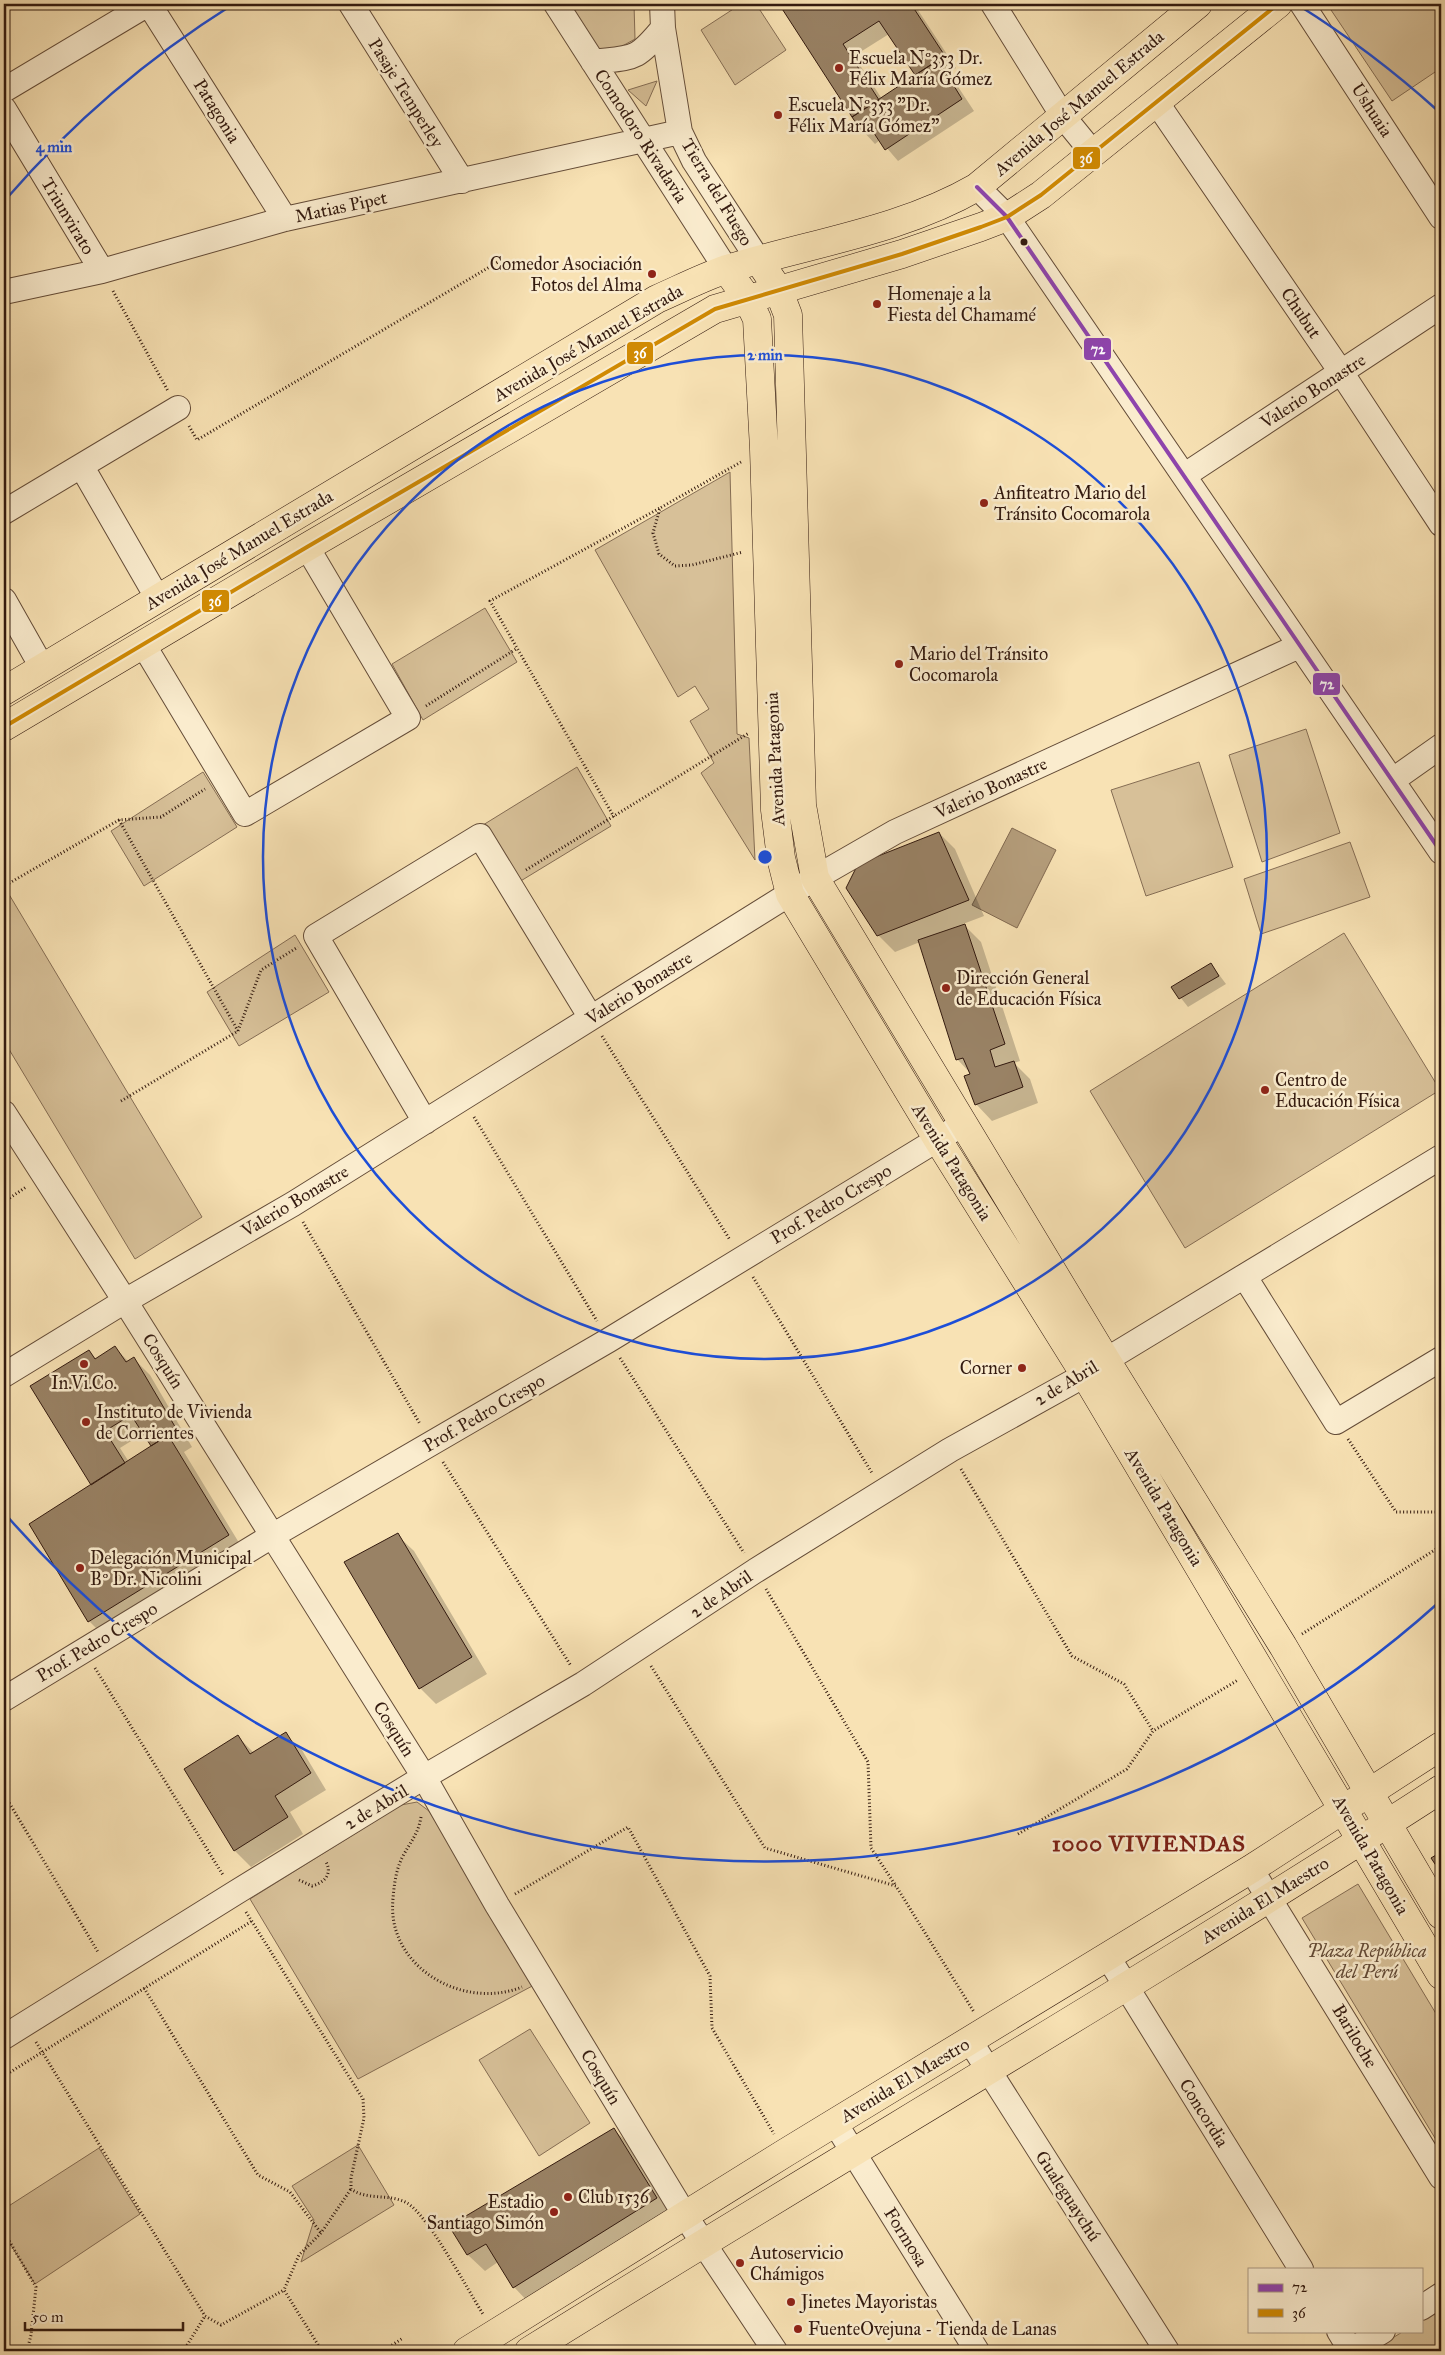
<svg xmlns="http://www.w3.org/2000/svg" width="1445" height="2355" font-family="'IM FELL Great Primer',serif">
<rect width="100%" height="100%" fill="#f8e2b4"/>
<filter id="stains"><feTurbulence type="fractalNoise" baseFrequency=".004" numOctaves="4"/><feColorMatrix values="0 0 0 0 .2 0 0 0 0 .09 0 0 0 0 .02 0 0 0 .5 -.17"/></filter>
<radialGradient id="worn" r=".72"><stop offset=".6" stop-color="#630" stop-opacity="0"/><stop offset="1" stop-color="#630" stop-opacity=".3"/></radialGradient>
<path fill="#d7c098" stroke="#856d54" d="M564 4H634L635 39 597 60Z
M741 4H756L786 50 735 85 701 30Z
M1327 4H1441V68L1392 101Z
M657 81 646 106 628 90Z
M730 472 737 734 749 738 755 860 701 773 714 763 690 721 709 709 695 686 678 697 595 550Z
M485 608 517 662 423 720 392 664Z
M1306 729 1340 833 1262 862 1229 755Z
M1199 762 1233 867 1146 896 1111 790Z
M577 767 611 826 519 882 483 825Z
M203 772 237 827 144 886 111 831Z
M1350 842 1370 897 1261 934 1244 879Z
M4 886 202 1217 135 1259 4 1041Z
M1344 933 1440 1090 1185 1248 1090 1091Z
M295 935 329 992 239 1046 207 992Z
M417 1802 429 1811 536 1984 358 2079 250 1899 401 1805Z
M1358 1884 1441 2022V2148L1302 1918Z
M530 2029 590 2123 539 2156 479 2060Z
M358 2145 394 2205 301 2262 314 2220 292 2186Z
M99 2148 140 2214 35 2284 4 2234V2209Z
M1441 2308V2351H1371L1404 2331H1421V2320Z"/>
<path fill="#b59e7c" stroke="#816950" d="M1012 828 1056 850 1017 928 972 905Z"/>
<path fill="#0003" fill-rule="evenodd" d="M780 4H914L956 68 949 73 974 111 898 161 880 140 875 144 863 131ZM889 34 917 76 882 99 854 56Z
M939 833 955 849 984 916 963 924 981 942 1020 1061 1014 1063 1030 1079 1038 1103 992 1121 976 1104 970 1073 958 1060 920 942 895 952 878 935Z
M1211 964 1226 984 1188 1007 1173 988Z
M115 1348 129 1362 134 1359 150 1375 192 1447 184 1452 244 1551 105 1637 89 1621 93 1485 89 1351 97 1360ZM144 1433 153 1447 129 1462 120 1448Z
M397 1535 414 1551 487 1674 436 1704 420 1688Z
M285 1734 302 1750 326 1790 290 1812 303 1834 251 1867 234 1850 238 1737 254 1753Z
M613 2129 630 2145 672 2215 530 2304 514 2287 498 2262 485 2271 468 2255 451 2227Z"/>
<path fill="#998265" stroke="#331a0f" d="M779 4H911L945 56 915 75 879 21 843 44 879 100 852 117Z
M938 60 962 99 885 150 870 127 862 132 852 117Z
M939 832 969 900 877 936 846 888 858 864Z
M965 924 1005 1044 990 1050 995 1067 1014 1061 1023 1087 975 1105 964 1076 970 1074 963 1058 956 1060 918 940Z
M1211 963 1219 976 1179 999 1171 987Z
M115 1346 126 1362 134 1357 177 1430 151 1446 131 1415 105 1431 125 1463 91 1485 30 1386 89 1350 95 1359Z
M168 1435 229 1535 88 1622 29 1524Z
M398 1533 472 1657 419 1689 344 1562Z
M286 1732 311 1773 275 1796 288 1817 234 1851 184 1769 238 1735 250 1754Z
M1441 1852V1873L1431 1858Z
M614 2128 657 2198 513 2288 486 2244 467 2255 449 2226Z"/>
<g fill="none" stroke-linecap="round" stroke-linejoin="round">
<defs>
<path id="minor" d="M149 4 285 219
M351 4 462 181
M556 4 726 269
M662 4 663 28 680 132 694 161 759 261
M993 4 1062 115 1093 153
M1302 4 1441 217
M593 62C634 57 636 61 663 28
M4 90 148 4
M1157 103 1341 372 1441 524
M4 109 102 271
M977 187 1007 217 1441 852
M4 292 102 271 285 219 680 132
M82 467 158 599
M1185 475 1441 306
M4 512 178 408
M4 600 43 669
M143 644 245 814 408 718 307 547
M1393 780 1441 746
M4 1113 125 1301 424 1777 497 1905 686 2217 775 2351
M425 1122 316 936 480 836 591 1018
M1245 1277 1336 1422 1441 1359
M4 1375 125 1301 293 1204 815 878 895 832 1299 646
M4 1699 272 1536 609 1340 963 1124
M1251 1869 1441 2177
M1108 1957 1301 2269
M4 2037 235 1893 424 1777 583 1684 755 1571 950 1450 1085 1375 1106 1360 1441 1157
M970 2041 1167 2351
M835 2123 977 2351
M1421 2308 1441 2295
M1339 2331 1351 2351
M1350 2351 1383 2331"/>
<path id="major" d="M759 261 778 289 788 315 802 805 815 878 1106 1360 1283 1646 1441 1915
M726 269 747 298 757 319 764 449 775 810 781 858 790 894 938 1140 1085 1375 1441 1975
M4 691 657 299C680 289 703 277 727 269 811 243 901 231 977 187L1198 4
M4 727 307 547 715 309 902 254 981 227 1007 217 1041 195 1278 4
M467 2351 785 2153 1251 1869 1441 1746
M529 2351C832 2162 1141 1983 1441 1789"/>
</defs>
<use href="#minor" stroke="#644c38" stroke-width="26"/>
<use href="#major" stroke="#331a0f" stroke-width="29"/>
<path stroke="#331a0f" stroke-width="3" stroke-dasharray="1 2.5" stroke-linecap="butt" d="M113 291 168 391
M189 426 197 440 498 262
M741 462 660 508 653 533 659 554 675 566 692 565 743 552
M426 706 516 649
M614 817 490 601 660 508
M119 820 238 1031
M526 870 749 733
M6 885 119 820 161 817 205 789
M602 1036 730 1240
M121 1101 238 1031 261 970 298 947
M474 1117 597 1321
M4 1202 26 1187
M303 1222 420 1424
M753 1277 872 1473
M620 1358 744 1553
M1348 1439 1396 1512H1441
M443 1462 571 1666
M961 1469 1072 1656 1124 1684 1153 1731
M766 1589 868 1762 871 1848 896 1886
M1302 1634 1441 1546
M651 1666 765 1848 896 1886 974 2012
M95 1668 223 1875
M4 1794 98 1952
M421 1817C418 1835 410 1842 402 1858 396 1870 394 1885 393 1899 386 1966 462 2011 522 1987
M1018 1834 1127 1769 1153 1731 1238 1680
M299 1880 312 1886C323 1883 333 1875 326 1862
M515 1894 628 1827 710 1976 712 2028 774 2134
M246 1912 363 2099 364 2118 351 2178V2189C368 2201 389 2193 407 2203 429 2216 467 2289 483 2314
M144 1988 258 2175 290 2192 321 2233
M36 2042 205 2316 221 2325 284 2290
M4 2076 252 1921
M4 2232 36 2287 31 2335 27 2351
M185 2351 184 2350 205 2316
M322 2351 284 2290 299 2255 321 2233 351 2189
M383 2351 403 2338"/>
<use href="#minor" stroke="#faecce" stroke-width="24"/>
<use href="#major" stroke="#f8e2b4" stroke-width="28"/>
<defs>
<path id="bus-1" d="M977 187 1007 217 1441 852"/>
<path id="bus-2" d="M4 727 307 547 715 309 902 254 981 227 1007 217 1041 195 1278 4"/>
</defs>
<use href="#bus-1" stroke="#faecce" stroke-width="8"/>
<use href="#bus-2" stroke="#faecce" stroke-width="8"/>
<use href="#bus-1" stroke="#8e44ad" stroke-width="4"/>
<use href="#bus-2" stroke="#d08a03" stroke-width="4"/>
</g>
<g fill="none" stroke="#1d4ed8" stroke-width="2.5">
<circle cx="765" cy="857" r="502"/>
<path d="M1437 1604A1005 1005 0 0 1 7 1516M7 198A1005 1005 0 0 1 232 5M1298 5A1005 1005 0 0 1 1437 110"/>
</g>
<g fill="#8f2418" stroke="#faecce" stroke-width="2">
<circle cx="839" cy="68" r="5"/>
<circle cx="778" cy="115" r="5"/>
<circle cx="652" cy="274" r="5"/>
<circle cx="877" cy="304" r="5"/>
<circle cx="984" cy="503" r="5"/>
<circle cx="899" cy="664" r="5"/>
<circle cx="946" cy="988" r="5"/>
<circle cx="1265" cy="1090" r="5"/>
<circle cx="84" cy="1364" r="5"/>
<circle cx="1022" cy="1368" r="5"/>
<circle cx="86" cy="1422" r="5"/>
<circle cx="80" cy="1568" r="5"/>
<circle cx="568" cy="2197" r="5"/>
<circle cx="554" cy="2212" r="5"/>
<circle cx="740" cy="2263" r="5"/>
<circle cx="791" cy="2302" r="5"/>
<circle cx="798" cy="2329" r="5"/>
</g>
<circle fill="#331a0f" stroke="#faecce" stroke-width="2" cx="1024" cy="242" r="4.5"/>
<g text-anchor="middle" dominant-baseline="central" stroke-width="5" stroke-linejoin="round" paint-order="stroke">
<g font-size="18" fill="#331a0f" stroke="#faecce" text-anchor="start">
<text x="849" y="58">Escuela Nº353 Dr.<tspan x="849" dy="21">Félix María Gómez</tspan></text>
<text x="788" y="105">Escuela Nº353 "Dr.<tspan x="788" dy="21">Félix María Gómez"</tspan></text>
<text x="642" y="264" text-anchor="end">Comedor Asociación<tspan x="642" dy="21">Fotos del Alma</tspan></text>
<text x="887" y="294">Homenaje a la<tspan x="887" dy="21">Fiesta del Chamamé</tspan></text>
<text x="994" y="493">Anfiteatro Mario del<tspan x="994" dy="21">Tránsito Cocomarola</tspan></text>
<text x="909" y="654">Mario del Tránsito<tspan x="909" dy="21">Cocomarola</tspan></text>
<text x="956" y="978">Dirección General<tspan x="956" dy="21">de Educación Física</tspan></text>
<text x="1275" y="1080">Centro de<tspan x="1275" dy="21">Educación Física</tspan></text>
<text x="1012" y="1368" text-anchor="end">Corner</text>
<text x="84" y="1383" text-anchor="middle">In.Vi.Co.</text>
<text x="96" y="1412">Instituto de Vivienda<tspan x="96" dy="21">de Corrientes</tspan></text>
<text x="90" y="1558">Delegación Municipal<tspan x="90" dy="21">Bº Dr. Nicolini</tspan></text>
<text x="578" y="2197">Club 1536</text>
<text x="544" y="2202" text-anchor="end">Estadio<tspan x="544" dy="21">Santiago Simón</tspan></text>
<text x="750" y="2253">Autoservicio<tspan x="750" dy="21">Chámigos</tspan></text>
<text x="801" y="2302">Jinetes Mayoristas</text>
<text x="808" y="2329">FuenteOvejuna - Tienda de Lanas</text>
</g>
<g font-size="18" fill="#331a0f" stroke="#faecce">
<text transform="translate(406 93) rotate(58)">Pasaje Temperley</text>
<text transform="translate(1079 103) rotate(-40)">Avenida José Manuel Estrada</text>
<text transform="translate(1372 110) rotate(57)">Ushuaia</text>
<text transform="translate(217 111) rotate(58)">Patagonia</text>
<text transform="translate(641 136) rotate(57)">Comodoro Rivadavia</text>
<text transform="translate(717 192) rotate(59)">Tierra del Fuego</text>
<text transform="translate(341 207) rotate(-12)">Matias Pipet</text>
<text transform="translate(68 216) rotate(59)">Triunvirato</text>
<text transform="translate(1301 313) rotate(56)">Chubut</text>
<text transform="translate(588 343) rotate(-30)">Avenida José Manuel Estrada</text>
<text transform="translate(1313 391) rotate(-33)">Valerio Bonastre</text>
<text transform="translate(239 550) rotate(-31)">Avenida José Manuel Estrada</text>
<text transform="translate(775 759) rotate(-93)">Avenida Patagonia</text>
<text transform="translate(991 788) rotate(-25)">Valerio Bonastre</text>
<text transform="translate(639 988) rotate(-32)">Valerio Bonastre</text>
<text transform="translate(952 1162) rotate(58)">Avenida Patagonia</text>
<text transform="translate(295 1201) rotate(-31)">Valerio Bonastre</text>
<text transform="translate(831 1204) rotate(-31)">Prof. Pedro Crespo</text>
<text transform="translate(163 1361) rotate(58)">Cosquín</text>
<text transform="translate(1066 1383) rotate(-31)">2 de Abril</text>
<text transform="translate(484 1413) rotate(-30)">Prof. Pedro Crespo</text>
<text transform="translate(1164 1507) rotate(59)">Avenida Patagonia</text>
<text transform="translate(721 1594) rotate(-34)">2 de Abril</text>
<text transform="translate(97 1642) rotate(-31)">Prof. Pedro Crespo</text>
<text transform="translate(394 1729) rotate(58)">Cosquín</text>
<text transform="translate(376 1807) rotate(-31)">2 de Abril</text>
<text transform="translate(1371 1855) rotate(60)">Avenida Patagonia</text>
<text transform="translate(1265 1900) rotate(-32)">Avenida El Maestro</text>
<text transform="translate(1355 2036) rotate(59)">Bariloche</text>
<text transform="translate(601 2077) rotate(59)">Cosquín</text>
<text transform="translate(905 2080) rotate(-31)">Avenida El Maestro</text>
<text transform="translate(1204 2113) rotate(58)">Concordia</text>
<text transform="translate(1068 2196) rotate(57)">Gualeguaychú</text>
<text transform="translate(906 2237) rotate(58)">Formosa</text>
</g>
<g font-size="18" font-style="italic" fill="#644c38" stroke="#faecce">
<text x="1367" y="1951">Plaza República<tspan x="1367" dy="21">del Perú</tspan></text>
</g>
<g font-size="22" font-weight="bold" letter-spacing="1" fill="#7a1f14" stroke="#faecce">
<text x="1149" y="1843">1000 VIVIENDAS</text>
</g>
</g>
<circle cx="765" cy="857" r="8" fill="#1d4ed8" stroke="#faecce" stroke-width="2.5"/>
<g font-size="15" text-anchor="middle" font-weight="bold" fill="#1d4ed8" stroke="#faecce" stroke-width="5" stroke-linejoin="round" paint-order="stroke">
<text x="54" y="152">4 min</text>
<text x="765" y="360">2 min</text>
</g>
<g stroke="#faecce" stroke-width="2">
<rect x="1072" y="146" width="29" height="24" rx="5" fill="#d08a03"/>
<rect x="1083" y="337" width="29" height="24" rx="5" fill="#8e44ad"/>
<rect x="626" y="341" width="28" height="24" rx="5" fill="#d08a03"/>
<rect x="201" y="589" width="29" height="24" rx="5" fill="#d08a03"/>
<rect x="1312" y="672" width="29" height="24" rx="5" fill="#8e44ad"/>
</g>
<g font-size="14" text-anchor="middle" font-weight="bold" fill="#fff">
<text x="1086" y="163">36</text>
<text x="1098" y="354">72</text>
<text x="640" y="358">36</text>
<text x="215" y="606">36</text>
<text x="1327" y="689">72</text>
</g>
<rect width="1445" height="2355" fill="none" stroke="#f8e2b4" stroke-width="20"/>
<rect x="5" y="5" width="1435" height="2345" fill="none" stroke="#331a0f" stroke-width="2.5"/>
<rect x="10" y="10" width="1425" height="2335" fill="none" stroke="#331a0f"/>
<rect x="1248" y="2268" width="175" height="65" fill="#faecce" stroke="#aa9882"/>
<rect x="1258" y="2284" width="25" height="8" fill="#8e44ad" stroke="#aa9882"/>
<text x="1292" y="2292" font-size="15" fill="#331a0f">72</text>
<rect x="1258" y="2309" width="25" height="8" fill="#d08a03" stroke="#aa9882"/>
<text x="1292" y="2318" font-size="15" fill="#331a0f">36</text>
<path d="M25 2322v8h158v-8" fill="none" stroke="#331a0f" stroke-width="2.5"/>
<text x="32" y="2322" font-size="15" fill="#331a0f" stroke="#faecce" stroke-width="4" paint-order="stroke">50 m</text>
<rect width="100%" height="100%" filter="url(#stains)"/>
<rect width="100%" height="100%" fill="url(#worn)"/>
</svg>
